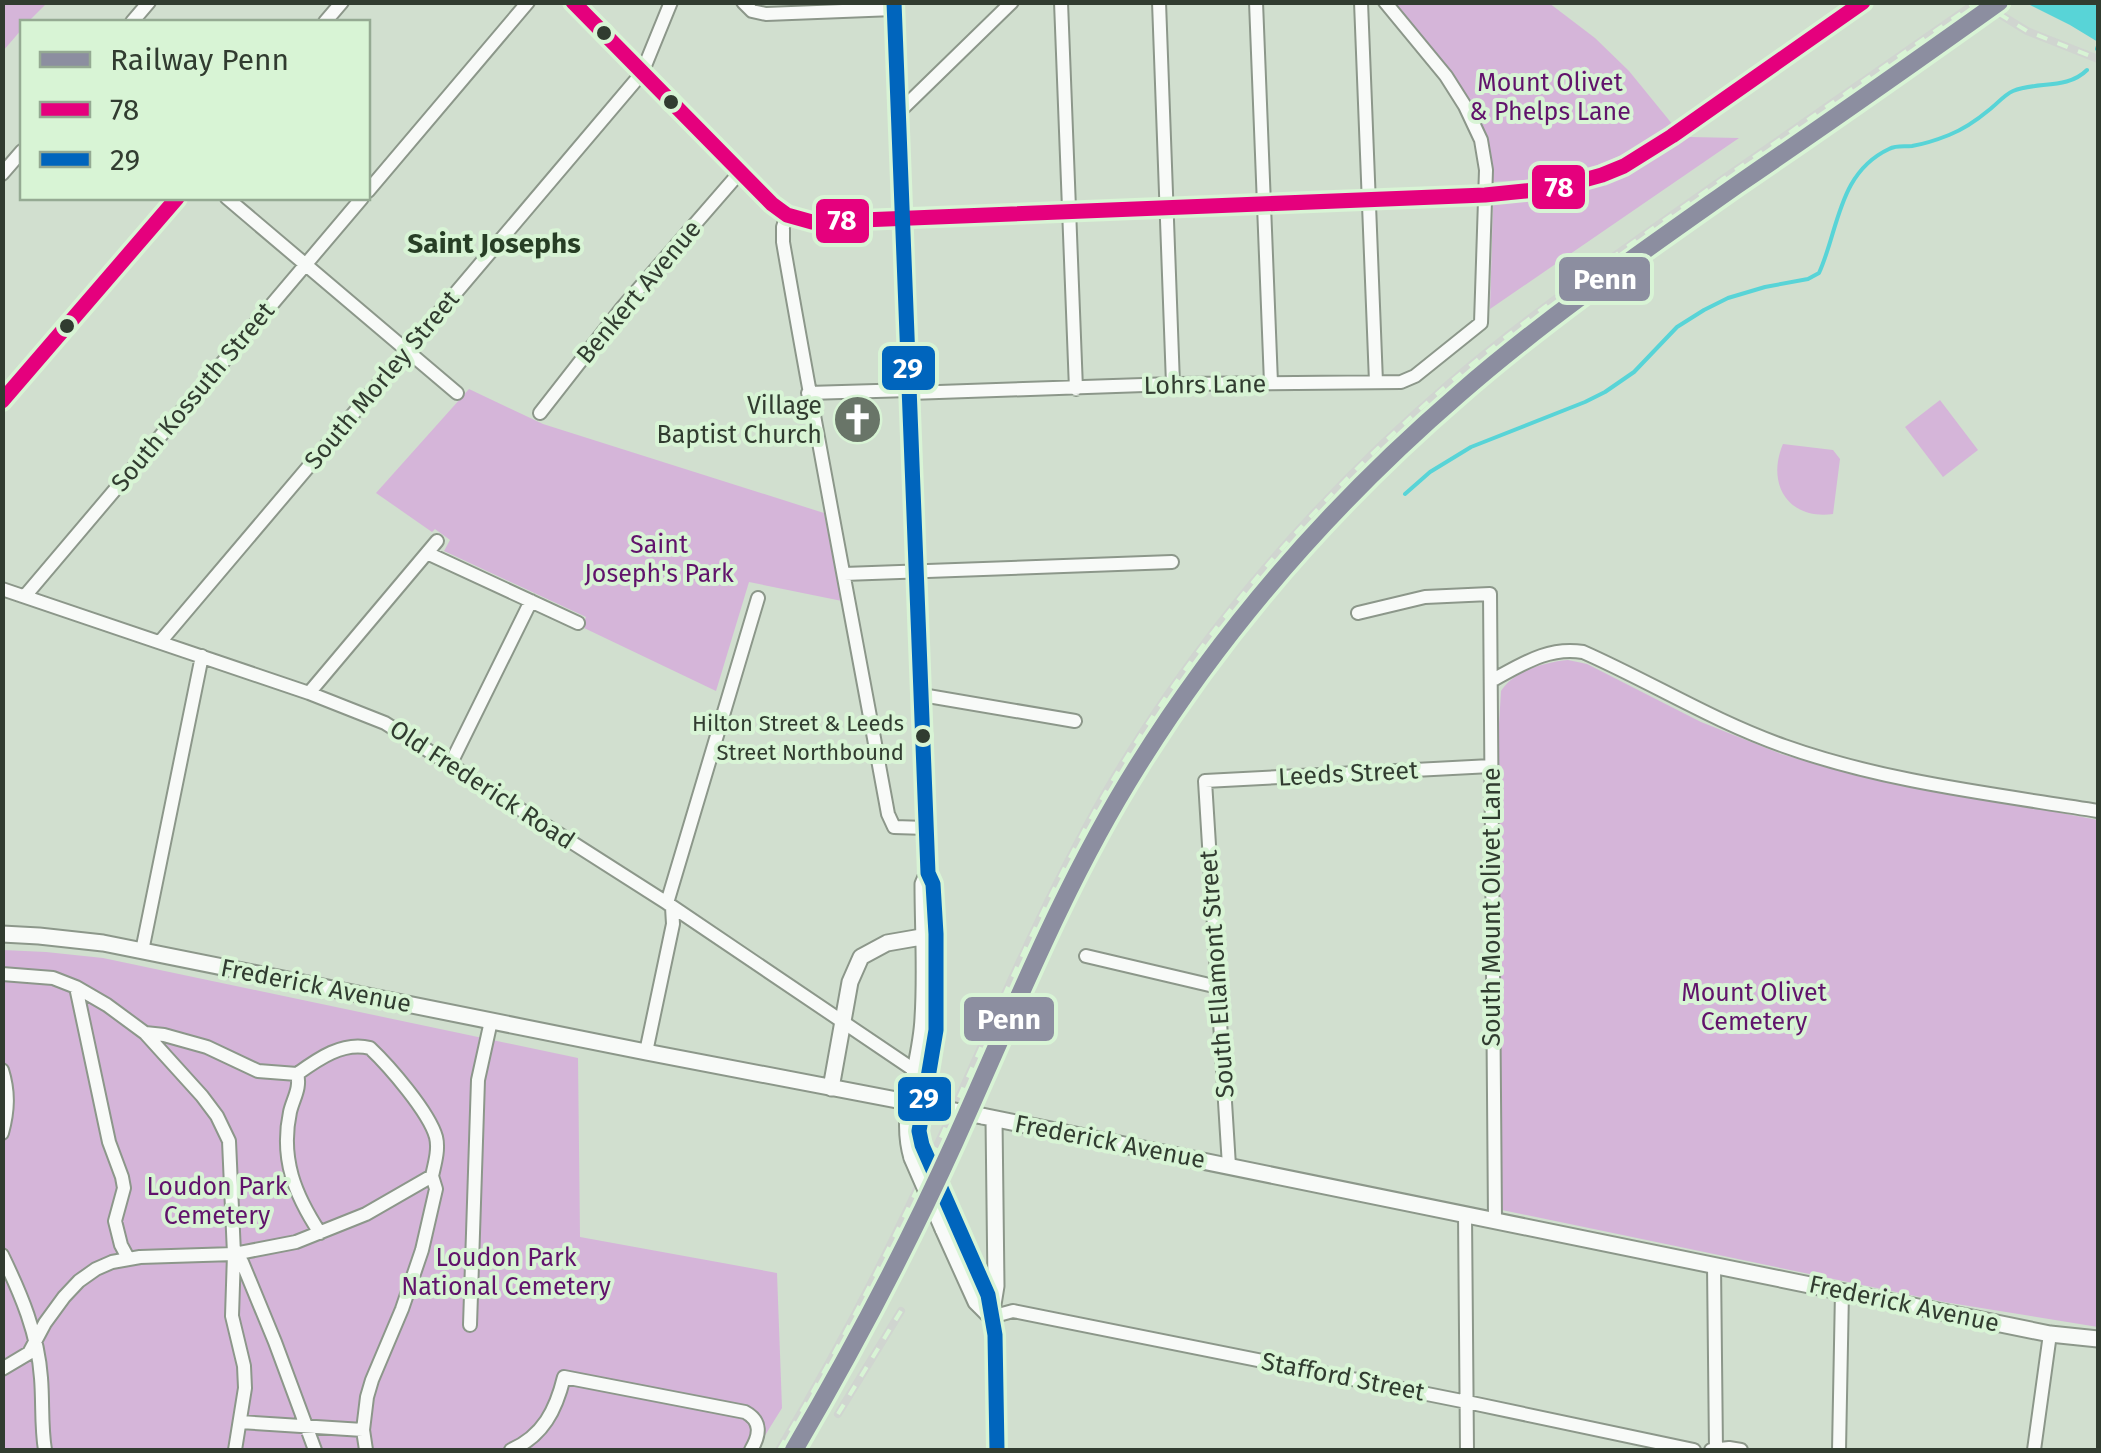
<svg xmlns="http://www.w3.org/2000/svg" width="2101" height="1453" font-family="'Fira Sans',sans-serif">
<rect width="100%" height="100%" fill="#d1dfcf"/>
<path fill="#d5b5d9" d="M3 2 47 3 28 22H22V29L3 51Z
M1394 3H1549L1595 38 1629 71 1673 125C1654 136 1636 148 1617 157 1577 176 1535 180 1492 182 1490 110 1438 55 1394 3Z
M1689 137 1739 138 1490 309 1493 204C1542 199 1591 193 1636 170 1655 160 1672 148 1689 137Z
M469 389 543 424 824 513 842 601 749 582 716 691 582 627 586 617 444 551 450 540 435 529 432 532 376 493Z
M1940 400 1978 450 1943 477 1905 427Z
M1783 444 1833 450 1840 459 1833 514C1788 520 1766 484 1783 444Z
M1568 660 1587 664 1701 722 1781 754 1848 773 2098 820V1327L1944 1302 1502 1210 1495 792 1501 691C1513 671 1545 662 1568 660Z
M3 950 46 952 103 958 578 1058 580 1237 777 1273 782 1408 756 1450H3Z"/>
<path fill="#58d4d7" d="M2026 3H2098V42L2070 25Z"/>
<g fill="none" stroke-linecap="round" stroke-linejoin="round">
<path stroke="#58d4d7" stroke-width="4" d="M2097 49 2098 46
M1405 494 1430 472 1471 447 1585 402 1605 392 1634 372 1677 327 1704 310 1728 298 1765 287 1808 279 1819 273C1839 229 1838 173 1889 149 1897 145 1904 147 1912 146 1924 144 1939 139 1949 135 1964 129 1977 120 1989 110 1997 104 2004 95 2013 91 2037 81 2067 90 2087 70"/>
<defs>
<path id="minor" d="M573 2 772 204 787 215 812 222 903 219
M743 2 752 11 766 14 894 9
M1061 2 1076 389
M1159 2 1173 384
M1256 2 1271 383
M1361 2 1376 382
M132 22 149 2
M325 22 342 2
M898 113 1012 2
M2 174 22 151
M368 191 528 2
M227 198 457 393
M787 215 783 227V242C816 433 853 623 888 814L894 827 927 828
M808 393 910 390
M910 393 1173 384 1401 382 1415 376 1481 323 1486 170 1481 140 1465 106 1446 76 1385 2
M2 402 177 198
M540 413 622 308 741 171
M427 553 578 623
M844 574 1172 562
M2 589 309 693 385 723 667 903 917 1072
M25 596 362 198
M1358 613 1425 597 1490 594 1495 1220
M160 642 642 73 671 2
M1491 681C1521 665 1548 646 1583 652 1651 682 1713 721 1784 746 1885 782 1993 794 2098 811
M309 693 437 541
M922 695 1075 721
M451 763 531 601
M667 903 758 598
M142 951 202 656
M1086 956 1218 987
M2 974 53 978 76 987 107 1005 145 1033 164 1035 207 1047 258 1071 297 1074C301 1088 293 1099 290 1112 280 1159 295 1195 320 1233
M76 987 109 1142 122 1177 124 1188 115 1221 121 1245 128 1258
M145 1033 202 1096 217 1116 229 1141 234 1254 232 1316 244 1366 245 1388 235 1450
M646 1052 673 924 672 907
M2 1070C9 1092 8 1111 2 1133
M297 1074C318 1059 343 1041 370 1048 389 1066 429 1112 436 1137 439 1149 435 1163 432 1176
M1229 1166 1205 781 1491 766
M1465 1214 1467 1450
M234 1254 242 1262 275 1342 315 1450
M2 1255C21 1294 38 1334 41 1378 43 1402 41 1426 45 1450
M1714 1265 1716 1450
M991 1317 1013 1311 1467 1402 1694 1450
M470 1325 478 1080 491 1021
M2 1369 29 1353 45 1323 64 1297 79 1281 96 1269 112 1262 140 1257 234 1254 296 1242 366 1214 432 1176 436 1189 422 1250 402 1309 372 1380 367 1397 363 1430 240 1422
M363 1430 366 1450
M511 1450C543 1436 556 1410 564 1377L745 1412C762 1421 760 1435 751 1450
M1711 1450 1729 1448 1741 1450
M1839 1450 1842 1291
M2034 1450 2050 1334"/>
<path id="major" d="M894 2 928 873 933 884 936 934V1030L919 1131 922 1145
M903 219 1485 195 1555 188 1602 175 1624 166 1672 136 1864 2
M2 934 39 936 103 943 646 1052 923 1105
M831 1088 850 982 861 957 887 943 933 935
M982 1116 2050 1334 2098 1339
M994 1119 996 1286 991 1317 995 1335 997 1450
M912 1158C898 1111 921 1066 923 1018 926 973 923 928 923 884L926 877
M951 1215 988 1295 989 1308
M943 1229 976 1302 991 1317"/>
</defs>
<use href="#minor" stroke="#8c978a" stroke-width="16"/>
<use href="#major" stroke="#8c978a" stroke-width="19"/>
<use href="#minor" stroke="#f8faf8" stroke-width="12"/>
<use href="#major" stroke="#f8faf8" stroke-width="15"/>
<defs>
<path id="rail" d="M1980 2 2027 31 2098 59
M838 1414 901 1311
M779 1450C840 1348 894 1242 943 1133 1000 1007 1052 878 1125 760 1212 618 1326 489 1452 381 1538 308 1631 244 1723 179 1808 120 1892 61 1977 2"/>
</defs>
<use href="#rail" stroke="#d0d5d0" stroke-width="8"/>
<use href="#rail" stroke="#d8f4d5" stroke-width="4" stroke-dasharray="11" stroke-linecap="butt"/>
<defs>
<path id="major-bridge" d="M923 1105 982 1116
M922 1145 951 1215
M912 1158 943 1229"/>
</defs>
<use href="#major-bridge" stroke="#8c978a" stroke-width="19" stroke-linecap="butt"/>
<use href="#major-bridge" stroke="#f8faf8" stroke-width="15"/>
<defs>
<path id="bus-1" d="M573 2 772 204 787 215 812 222 1485 195 1555 188 1602 175 1624 166 1672 136 1863 2
M2 401 177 198"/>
<path id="bus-2" d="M894 2 928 873 933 884 936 934V1030L919 1131 922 1145 988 1295 995 1335 997 1450"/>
</defs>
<use href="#bus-1" stroke="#d8f4d5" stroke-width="22"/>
<use href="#bus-2" stroke="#d8f4d5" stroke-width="22"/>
<use href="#bus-1" stroke="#e5007d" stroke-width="15"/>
<use href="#bus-2" stroke="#0065bd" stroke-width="15"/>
<defs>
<path id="rail-1" d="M794 1450C853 1349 907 1247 955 1141 1012 1015 1063 885 1137 767 1224 627 1334 502 1459 394 1546 318 1642 252 1737 185 1825 125 1912 64 1999 2"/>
</defs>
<use href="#rail-1" stroke="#d8f4d5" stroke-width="25"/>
<use href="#rail-1" stroke="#8c8ea0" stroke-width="18"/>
</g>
<defs>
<symbol id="church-disc" viewBox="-11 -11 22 22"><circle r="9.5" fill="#697568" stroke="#d8f4d5"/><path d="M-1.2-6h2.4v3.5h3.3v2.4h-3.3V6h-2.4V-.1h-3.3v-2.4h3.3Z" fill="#fff"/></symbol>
</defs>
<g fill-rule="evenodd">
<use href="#church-disc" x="830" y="392" width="55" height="55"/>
</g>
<g fill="#313c30" stroke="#d8f4d5" stroke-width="4">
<circle cx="604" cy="33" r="9"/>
<circle cx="671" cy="102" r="9"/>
<circle cx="67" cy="326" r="9"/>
<circle cx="923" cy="736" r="9"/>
</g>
<g text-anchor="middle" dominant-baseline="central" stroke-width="8" stroke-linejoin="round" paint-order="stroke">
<g font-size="22" fill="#313c30" stroke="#d8f4d5" text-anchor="end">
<text x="904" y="723">Hilton Street &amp; Leeds<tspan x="904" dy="29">Street Northbound</tspan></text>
</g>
<g font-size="25" fill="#61136b" stroke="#d8f4d5">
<text x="1550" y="83">Mount Olivet<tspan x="1550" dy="29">&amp; Phelps Lane</tspan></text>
<text x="659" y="545">Saint<tspan x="659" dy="29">Joseph's Park</tspan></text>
<text x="1754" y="993">Mount Olivet<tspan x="1754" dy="29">Cemetery</tspan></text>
<text x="217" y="1187">Loudon Park<tspan x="217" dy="29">Cemetery</tspan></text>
<text x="506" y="1258">Loudon Park<tspan x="506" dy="29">National Cemetery</tspan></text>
</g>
<g font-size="25" fill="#313c30" stroke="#d8f4d5">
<text transform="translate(639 292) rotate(-50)">Benkert Avenue</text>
<text transform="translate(382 380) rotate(-50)">South Morley Street</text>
<text transform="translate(1205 385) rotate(-1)">Lohrs Lane</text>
<text transform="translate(193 397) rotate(-50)">South Kossuth Street</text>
<text transform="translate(1348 774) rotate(-3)">Leeds Street</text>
<text transform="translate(482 785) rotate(33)">Old Frederick Road</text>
<text transform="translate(1492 907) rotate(-90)">South Mount Olivet Lane</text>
<text transform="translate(1217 974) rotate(-94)">South Ellamont Street</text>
<text transform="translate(316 986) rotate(11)">Frederick Avenue</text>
<text transform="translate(1110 1142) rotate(11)">Frederick Avenue</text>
<text transform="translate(1904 1304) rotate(12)">Frederick Avenue</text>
<text transform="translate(1343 1377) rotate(11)">Stafford Street</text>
</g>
<g font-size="25" fill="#313c30" stroke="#d8f4d5" text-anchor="end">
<text x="822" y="406">Village<tspan x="822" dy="29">Baptist Church</tspan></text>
</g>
<g font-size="28" font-weight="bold" fill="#273e25" stroke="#d8f4d5">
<text x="494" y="243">Saint Josephs</text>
</g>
</g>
<g stroke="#d8f4d5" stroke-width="4">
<rect x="1530" y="163" width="57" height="48" rx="10" fill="#e5007d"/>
<rect x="814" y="197" width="57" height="48" rx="10" fill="#e5007d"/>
<rect x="1557" y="255" width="95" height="48" rx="10" fill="#8c8ea0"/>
<rect x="880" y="344" width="57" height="48" rx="10" fill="#0065bd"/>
<rect x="962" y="995" width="94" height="48" rx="10" fill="#8c8ea0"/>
<rect x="896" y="1075" width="57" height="48" rx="10" fill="#0065bd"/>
</g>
<g font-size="28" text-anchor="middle" font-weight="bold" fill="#fff">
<text x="1559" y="197">78</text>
<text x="842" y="230">78</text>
<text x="1605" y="289">Penn</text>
<text x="908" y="378">29</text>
<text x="1009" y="1029">Penn</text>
<text x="924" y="1108">29</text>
</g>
<rect width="2101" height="1453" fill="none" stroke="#313c30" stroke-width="10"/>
<rect x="20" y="20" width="350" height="180" fill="#d8f4d5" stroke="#95aa93" stroke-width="2.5"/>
<rect x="40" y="52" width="50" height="15" fill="#8c8ea0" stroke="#95aa93" stroke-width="2.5"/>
<text x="110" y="70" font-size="30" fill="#313c30">Railway Penn</text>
<rect x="40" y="102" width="50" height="15" fill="#e5007d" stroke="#95aa93" stroke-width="2.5"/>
<text x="110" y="120" font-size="30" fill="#313c30">78</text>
<rect x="40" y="152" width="50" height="15" fill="#0065bd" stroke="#95aa93" stroke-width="2.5"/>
<text x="110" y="170" font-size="30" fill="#313c30">29</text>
</svg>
